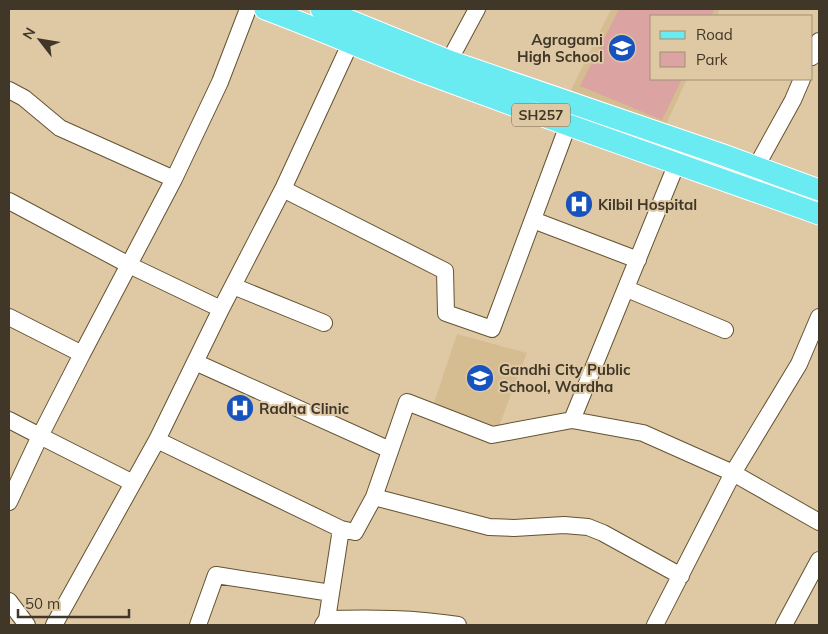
<svg xmlns="http://www.w3.org/2000/svg" width="828" height="634" font-family="Mulish,sans-serif">
<rect width="100%" height="100%" fill="#dfc9a5"/>
<path fill="#d5bd91" d="M611 9H720L717 16H652V79H687L664 129 571 90Z
M457 334 527 353 498 429 434 403Z"/>
<path fill="#dba4a2" d="M619 9H715L711 16H652V79H682L662 120 580 86Z"/>
<g fill="none" stroke-linecap="round" stroke-linejoin="round">
<defs>
<path id="minor" d="M812 57 819 41
M449 61 477 9
M9 90 24 98 60 128 174 179 220 82 248 9
M756 167 793 100 802 79
M283 189 445 271 446 313 492 329 568 125
M9 201 129 265 221 309
M533 220 638 260
M233 286 324 323
M627 289 725 330
M9 317 82 354 174 179
M195 362 390 450
M9 420 40 436 82 354
M572 420 677 163
M157 440 341 529
M374 497 489 527 514 528 564 525 588 527 603 533 681 576
M9 502 40 436 133 483
M9 601 27 625
M327 619C371 618 415 618 458 625
M54 625 157 440 221 309 283 189 350 44
M198 625 216 575 331 593
M323 625 327 619 341 529 355 532 374 497 407 402 492 435 572 420 643 433 733 473 819 522
M655 625 733 473 799 364 819 317
M784 625 819 560"/>
<path id="major" d="M265 9C322 30 377 55 434 76 562 124 691 168 819 214
M321 9 449 61 723 155 819 190"/>
</defs>
<use href="#minor" stroke="#645231" stroke-width="18"/>
<use href="#major" stroke="#fff" stroke-width="23"/>
<use href="#minor" stroke="#fff" stroke-width="16"/>
<use href="#major" stroke="#6aeaf1" stroke-width="21"/>
</g>
<defs>
<symbol id="school-disc" viewBox="-11 -11 22 22"><circle r="9.5" fill="#1752bd" stroke="#dfc9a5"/><path d="M0-5L7-2L0 1L-7-2ZM-4 1L0 2.5L4 1V4Q0 6-4 4Z" fill="#fff"/></symbol>
<symbol id="hospital-disc" viewBox="-11 -11 22 22"><circle r="9.5" fill="#1752bd" stroke="#dfc9a5"/><path d="M-5-5h3v3.5h4V-5h3V5h-3V1.5h-4V5h-3Z" fill="#fff"/></symbol>
</defs>
<g fill-rule="evenodd">
<use href="#school-disc" x="606" y="32" width="32" height="32"/>
<use href="#hospital-disc" x="563" y="188" width="32" height="32"/>
<use href="#school-disc" x="464" y="362" width="32" height="32"/>
<use href="#hospital-disc" x="224" y="392" width="32" height="32"/>
</g>
<g text-anchor="middle" dominant-baseline="central" stroke-width="4" stroke-linejoin="round" paint-order="stroke">
<rect fill="#dfc9a5" stroke="#70634e" stroke-width="1" x="512" y="103.5" width="58" height="23" rx="4"/>
<g font-size="14" font-weight="bold" fill="#403728">
<text x="541" y="115">SH257</text>
</g>
<g font-size="15" font-weight="bold" fill="#403728" stroke="#dfc9a5" text-anchor="start">
<text x="603" y="39" text-anchor="end">Agragami<tspan x="603" dy="17">High School</tspan></text>
<text x="598" y="204">Kilbil Hospital</text>
<text x="499" y="369">Gandhi City Public<tspan x="499" dy="17">School, Wardha</tspan></text>
<text x="259" y="408">Radha Clinic</text>
</g>
</g>
<rect width="828" height="634" fill="none" stroke="#403728" stroke-width="20"/>
<rect x="650" y="15" width="162" height="65" fill="#dfc9a5" stroke="#9f8f73"/>
<rect x="660" y="31" width="25" height="8" fill="#6aeaf1" stroke="#9f8f73"/>
<text x="696" y="40" font-size="15" fill="#403728">Road</text>
<rect x="660" y="52" width="25" height="15" fill="#dba4a2" stroke="#9f8f73"/>
<text x="696" y="65" font-size="15" fill="#403728">Park</text>
<g transform="translate(40 40) rotate(301)" stroke="#dfc9a5" stroke-width="4" paint-order="stroke">
<path d="M0-4L9 19L0 12L-9 19Z" fill="#403728"/>
<text y="-8" font-size="14" font-weight="bold" text-anchor="middle" fill="#403728">N</text>
</g>
<path d="M18 609v8h111v-8" fill="none" stroke="#403728" stroke-width="2.5"/>
<text x="25" y="609" font-size="15" fill="#403728" stroke="#dfc9a5" stroke-width="4" paint-order="stroke">50 m</text>
</svg>
